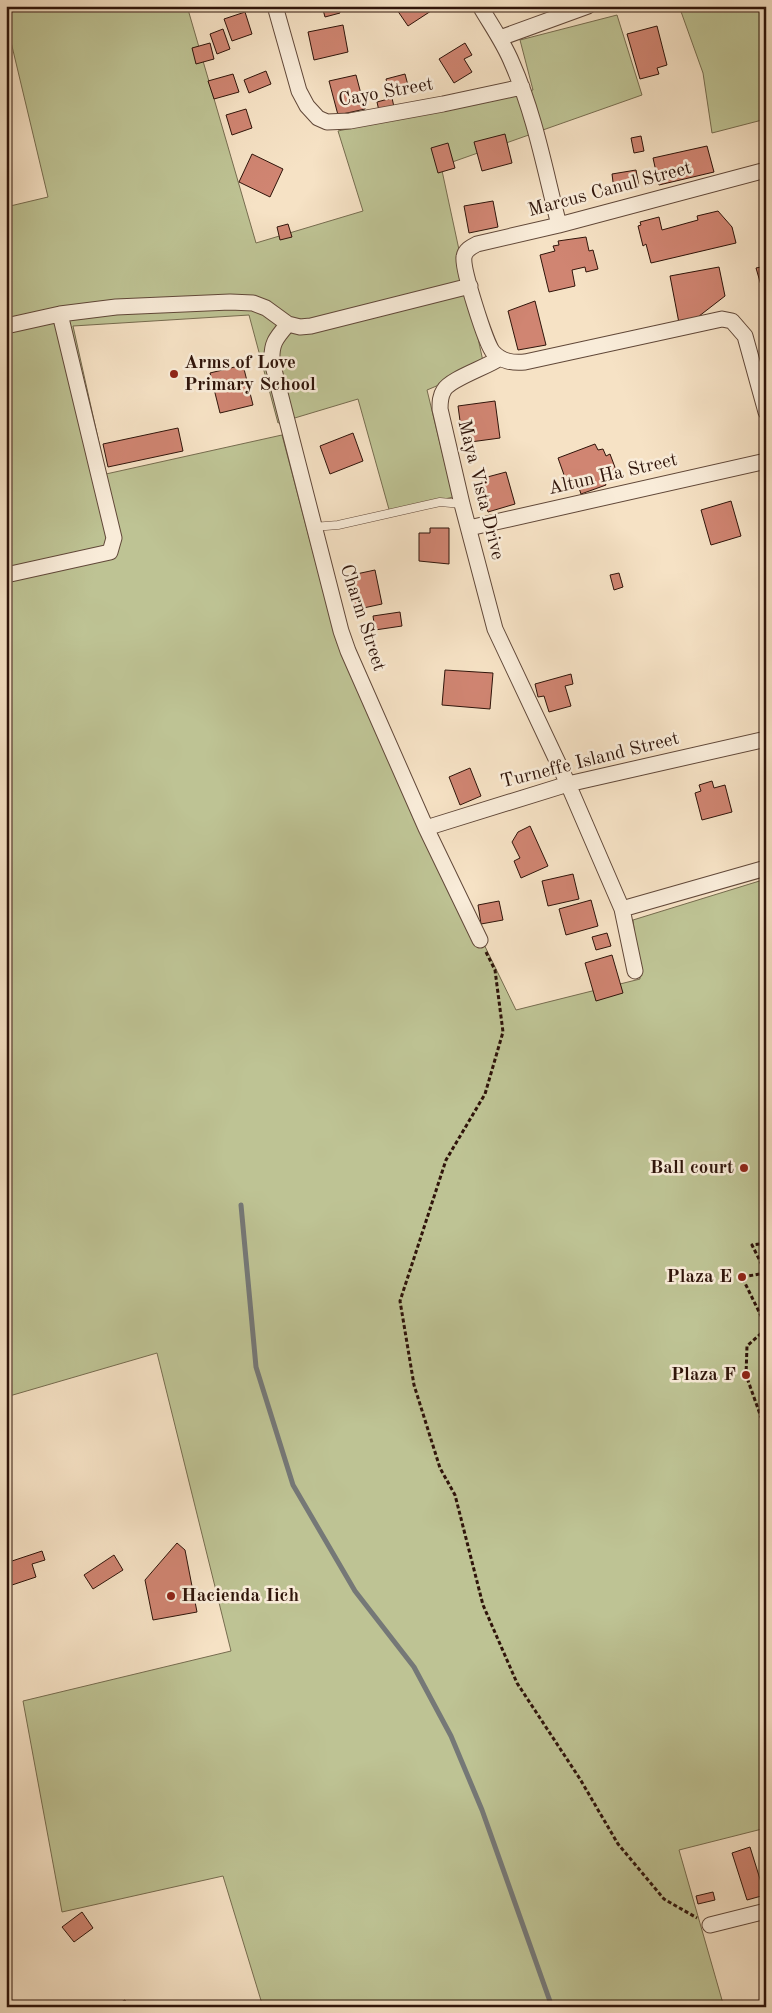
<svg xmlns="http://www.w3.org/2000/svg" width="772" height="2013" font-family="'Old Standard TT',serif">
<rect width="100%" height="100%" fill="#f6e2c5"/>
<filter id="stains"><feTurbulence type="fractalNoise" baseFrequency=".004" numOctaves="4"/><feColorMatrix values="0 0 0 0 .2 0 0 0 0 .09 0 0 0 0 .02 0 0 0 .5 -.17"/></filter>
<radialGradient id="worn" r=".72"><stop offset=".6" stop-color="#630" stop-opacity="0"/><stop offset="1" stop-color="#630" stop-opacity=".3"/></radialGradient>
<path fill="#bec394" stroke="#766c4f" d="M6 6H187L256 243 363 211 338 131 533 90 520 40 617 15 642 95 441 166 484 366 427 390 453 497 390 513 358 399 278 423 249 315 73 326 106 474 282 435 337 643 516 1010 640 979 633 920 766 879V1828L679 1850 724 2007H263L223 1876 62 1912 23 1701 231 1651 157 1353 6 1397V207L48 197 6 21Z
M679 6H766V119L712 133 703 73Z"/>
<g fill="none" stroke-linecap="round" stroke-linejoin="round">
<path stroke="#757877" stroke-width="5" d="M241 1205 256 1367 293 1485 355 1591 414 1667 451 1736 482 1810 552 2007"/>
</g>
<path fill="#d08572" stroke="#2f140a" d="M322 6H338L340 13 325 17Z
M428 6 431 11 408 26 395 7Z
M245 12 252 34 232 41 224 19Z
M343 25 348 52 314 60 308 32Z
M657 26 667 65 657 68 659 74 640 79 627 34Z
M223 29 230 49 217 54 210 34Z
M210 43 214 59 196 64 192 48Z
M465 43 472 55 464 59 472 72 454 83 439 59Z
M266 71 271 84 249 93 244 80Z
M233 74 239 92 214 99 208 81Z
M405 74 409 89 390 94 386 79Z
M356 75 365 109 338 115 329 81Z
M392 98 394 107 379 111 377 102Z
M246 109 252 128 232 135 226 115Z
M505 134 512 163 482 171 474 142Z
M641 136 644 151 634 153 631 138Z
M448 143 455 168 438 173 431 148Z
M707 146 714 172 659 185 653 158Z
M252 154 283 169 270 197 239 182Z
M636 170 639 186 614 190 612 174Z
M493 201 498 227 469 233 464 206Z
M718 211 732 227 736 243 651 263 646 244 643 246 638 226 641 225 640 222 659 217 662 230 698 220 697 216Z
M288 224 292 237 280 240 277 227Z
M586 237 589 251 593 250 598 269 586 272 585 267 572 270 575 286 549 292 540 255 555 251 553 246 559 245 558 241Z
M766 266V299H765L756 268Z
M719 267 725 296 694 320 679 323 670 276Z
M535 301 546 345 518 350 508 311Z
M243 365 253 405 220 413 210 373Z
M495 401 500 438 463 443 458 406Z
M178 428 183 451 108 467 103 444Z
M353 433 363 461 330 474 320 446Z
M595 444 598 450 603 449 606 456 610 454 616 470 602 474 606 485 581 494 577 482 568 486 558 458Z
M506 472 515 504 488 512 480 479Z
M731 501 741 536 711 545 701 510Z
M430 528H449V564L419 561V533H430Z
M375 570 382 604 354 610 347 576Z
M619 573 623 587 614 590 610 575Z
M400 612 402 626 375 630 373 616Z
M445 670 493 673 490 709 442 705Z
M571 674 573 684 565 686 571 706 549 712 544 696 538 697 535 684Z
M470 768 481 796 460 805 449 777Z
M712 781 714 788 725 785 732 812 702 820 695 793 701 791 699 785Z
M530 826 548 866 521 878 514 861 520 858 512 842 518 832Z
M573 874 579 899 548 906 542 881Z
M591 900 598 926 566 935 559 909Z
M499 901 503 920 481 924 478 905Z
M607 933 611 946 596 950 592 937Z
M612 955 623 993 596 1001 585 963Z
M177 1543 185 1550 197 1612 153 1620 145 1580Z
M42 1551 45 1560 32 1564 36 1577 6 1587V1563Z
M114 1555 123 1570 93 1589 84 1575Z
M750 1847 765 1895 747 1900 732 1853Z
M713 1892 715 1900 698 1904 696 1896Z
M82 1912 93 1928 74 1942 62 1927Z
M125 2000 129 2007H112Z"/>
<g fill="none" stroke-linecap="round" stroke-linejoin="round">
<defs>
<path id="lane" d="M313 527 338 525 440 502 462 504"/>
<path id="street" d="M275 6 299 91 307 106 318 118 327 122 350 121 443 104 522 87
M480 6C491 25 504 43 512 63 535 115 545 171 559 225
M500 38 588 6
M766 170 559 225 477 244C471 247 465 250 464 257 462 269 486 344 493 352 502 362 513 363 525 362L722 319 732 321 745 336 766 412
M288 324C276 338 271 343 272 362L341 631 348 651 426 828 480 940
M6 326 60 314 116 307 230 302 253 303 266 308 288 324 300 327 311 326 470 286
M500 358C487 367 450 379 444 390 440 396 440 402 440 409L462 504 495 629 568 784 622 909 635 971
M469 528 766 461
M6 575 110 552 114 538 60 314
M426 828 568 784 766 739
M622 909 766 868
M710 1925 766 1911"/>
</defs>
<use href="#lane" stroke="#614839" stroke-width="9"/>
<use href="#street" stroke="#614839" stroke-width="17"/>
<path stroke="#2f140a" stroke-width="3" stroke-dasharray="4 2.5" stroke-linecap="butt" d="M486 952 495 970 503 1032 485 1094 446 1160 400 1301 414 1385 440 1468 455 1495 483 1605 517 1683 580 1779 618 1844 664 1899 697 1918
M766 1243 752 1245 766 1273
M766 1273 742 1277 766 1326
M766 1329 747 1346 746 1375 766 1431"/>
<use href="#lane" stroke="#f9ecd9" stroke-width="8"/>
<use href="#street" stroke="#f9ecd9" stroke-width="15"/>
</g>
<g fill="#8f2418" stroke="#f9ecd9" stroke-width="2">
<circle cx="174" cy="374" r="5"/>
<circle cx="744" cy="1168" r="5"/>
<circle cx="742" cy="1277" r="5"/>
<circle cx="746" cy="1375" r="5"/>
<circle cx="171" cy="1596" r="5"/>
</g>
<g text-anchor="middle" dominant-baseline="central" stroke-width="5" stroke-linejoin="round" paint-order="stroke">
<g font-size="19" fill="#2f140a" stroke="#f9ecd9">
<text transform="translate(386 93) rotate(-10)">Cayo Street</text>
<text transform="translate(610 190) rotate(-15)">Marcus Canul Street</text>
<text transform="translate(613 475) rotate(-13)">Altun Ha Street</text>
<text transform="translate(480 490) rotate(76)">Maya Vista Drive</text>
<text transform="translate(362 618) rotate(72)">Charm Street</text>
<text transform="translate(590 761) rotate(-14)">Turneffe Island Street</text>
</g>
<g font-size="19" font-weight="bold" fill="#2f140a" stroke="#f9ecd9" text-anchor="end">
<text x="184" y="363" text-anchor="start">Arms of Love<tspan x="184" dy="22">Primary School</tspan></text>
<text x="734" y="1168">Ball court</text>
<text x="732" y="1277">Plaza E</text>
<text x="736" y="1375">Plaza F</text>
<text x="181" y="1596" text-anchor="start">Hacienda Iich</text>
</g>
</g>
<rect width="772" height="2013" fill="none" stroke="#f6e2c5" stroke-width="25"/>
<rect x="8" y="8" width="757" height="1998" fill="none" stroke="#2f140a" stroke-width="2.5"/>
<rect x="12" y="12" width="747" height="1988" fill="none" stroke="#2f140a"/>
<rect width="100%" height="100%" filter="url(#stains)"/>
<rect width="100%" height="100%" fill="url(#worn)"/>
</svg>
